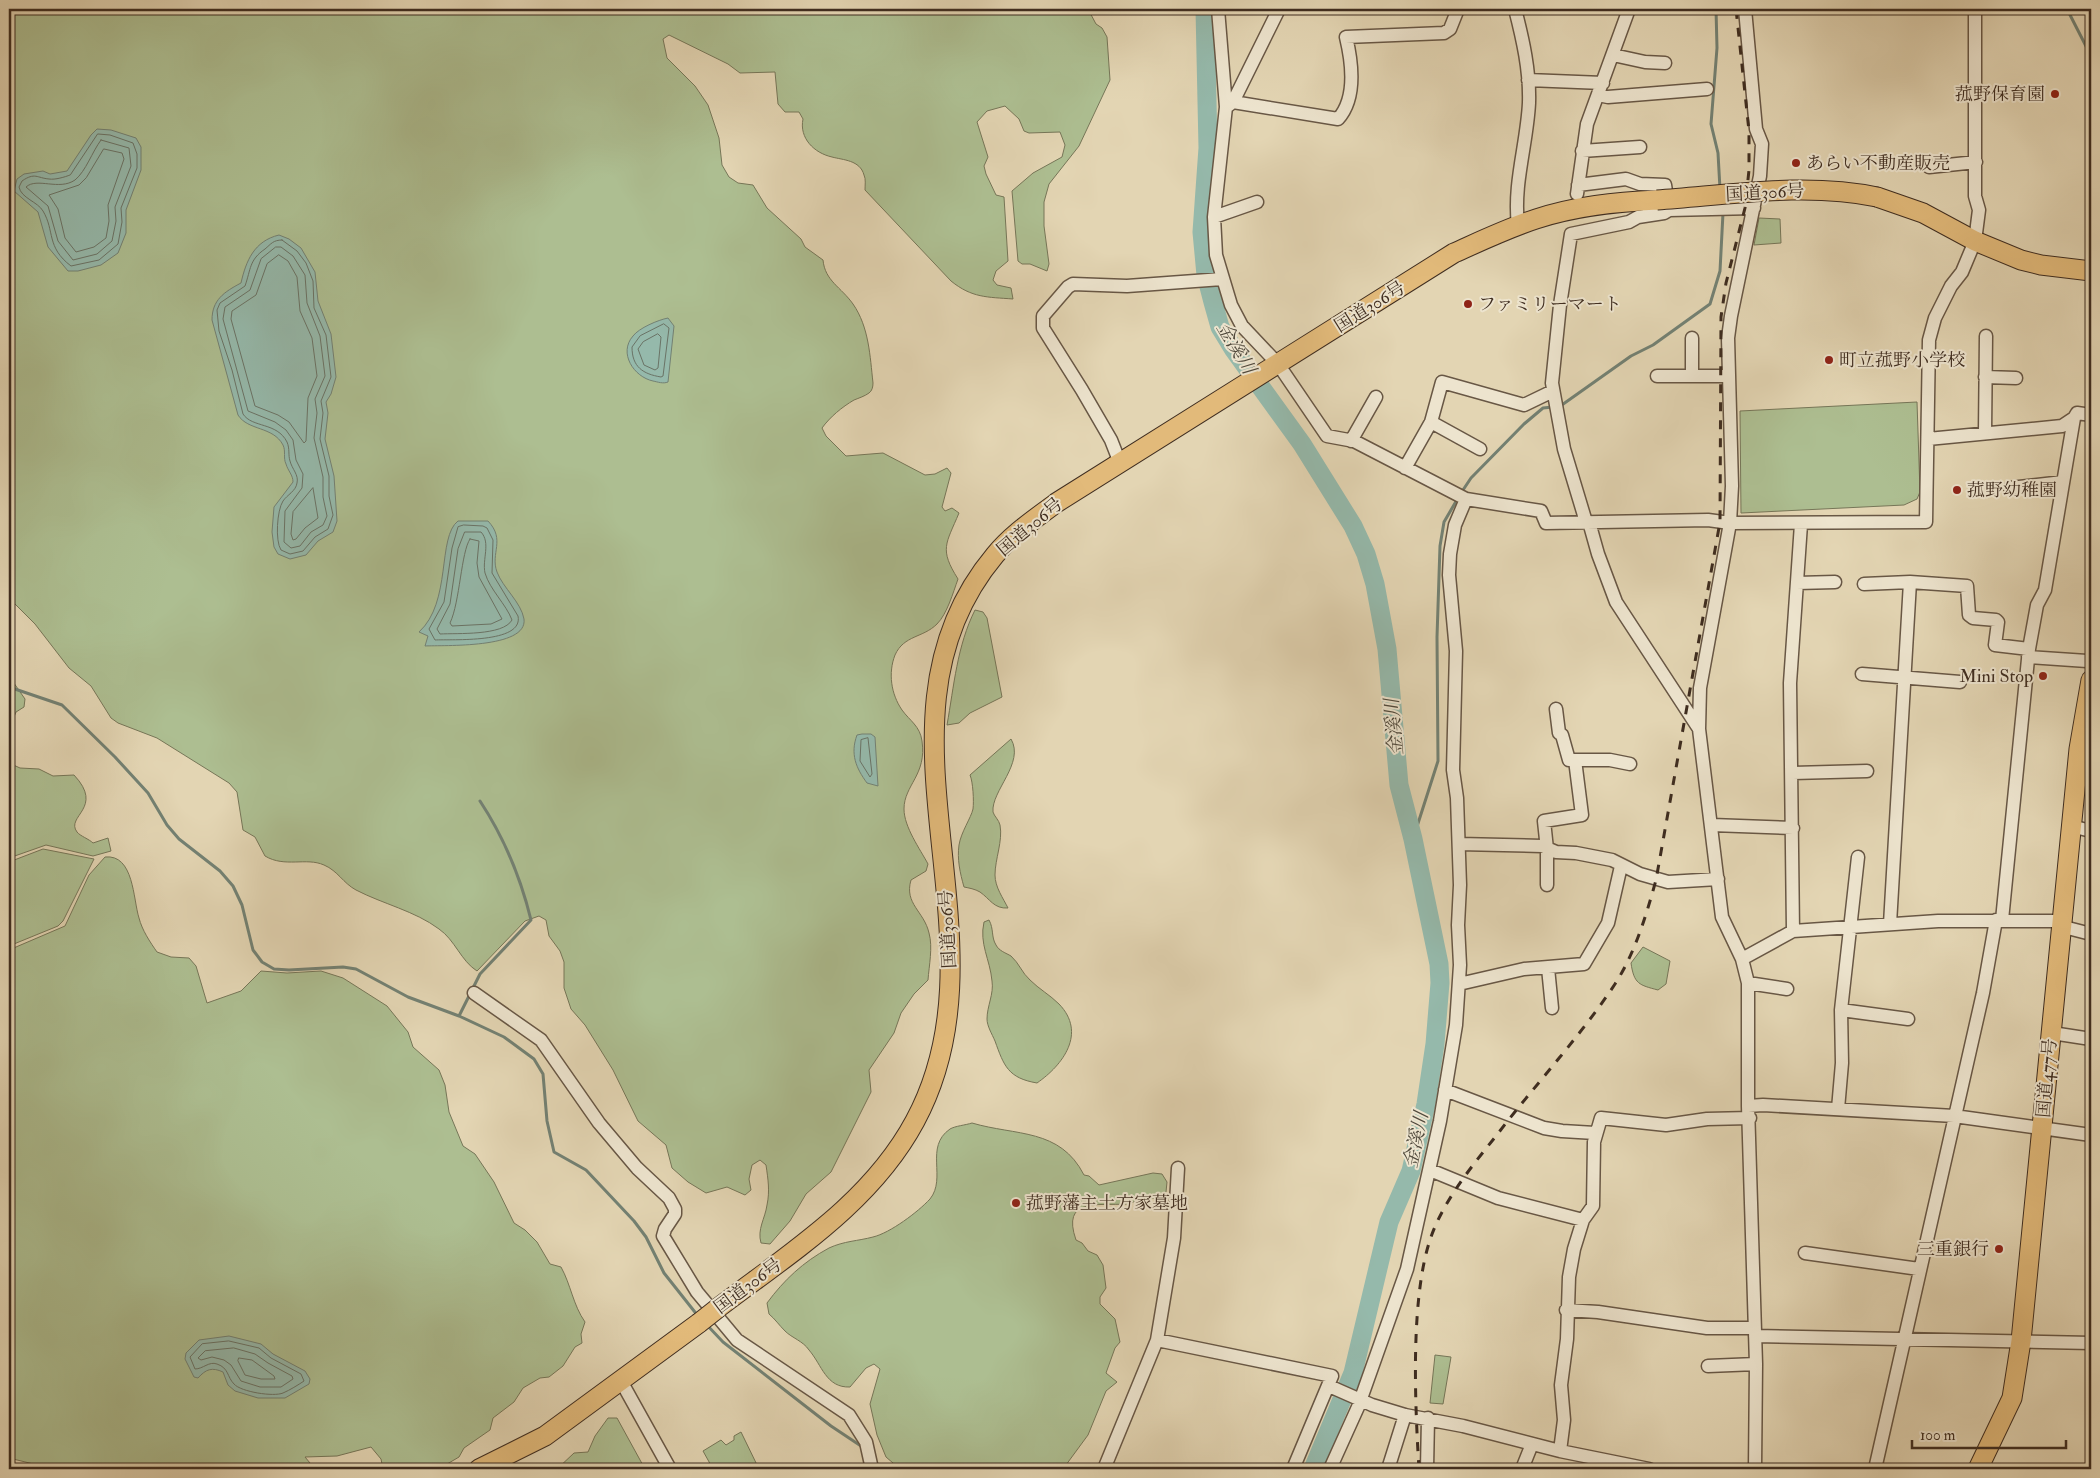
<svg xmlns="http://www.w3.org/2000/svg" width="2100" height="1478" font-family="'IM FELL Double Pica','Noto Serif JP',serif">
<rect width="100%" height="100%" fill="#e3d5b3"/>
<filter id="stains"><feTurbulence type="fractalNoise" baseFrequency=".004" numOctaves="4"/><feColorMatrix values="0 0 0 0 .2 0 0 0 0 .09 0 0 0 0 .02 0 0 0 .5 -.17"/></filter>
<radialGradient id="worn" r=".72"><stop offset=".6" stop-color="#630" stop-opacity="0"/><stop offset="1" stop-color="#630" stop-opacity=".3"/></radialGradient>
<path fill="#adbe91" stroke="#767658" d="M9 9H1088L1096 24 1102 28 1107 37 1110 80 1079 146 1049 184 1044 202V226L1049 264 1047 271 1030 264H1022L1018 261 1012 191 1033 173 1062 157 1065 145 1060 132 1029 133 1024 131 1019 119 1005 106 987 111 977 122 988 157 984 166 986 174 996 195 1004 197 1008 261 996 271 993 280 997 285 1011 288 1013 299C987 297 972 298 951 281L865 190C865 185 866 179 864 175 860 160 843 160 832 157 814 153 799 138 803 119L799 112H785L778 104 775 72 740 73 728 64 669 35 663 39 667 58 695 86 708 105 719 138 722 165 729 177 738 183 753 185 767 208 801 239 805 247 823 260C825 281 841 287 853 304 869 327 870 356 873 383 873 387 872 391 869 393 865 396 859 398 854 400 842 407 830 417 822 428L826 436 846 456 883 453 925 475 935 474 947 468 951 473 942 507 945 511 952 508 959 513C946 544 939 549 958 579 953 593 947 614 937 624 923 638 904 635 895 655 888 673 891 694 902 710 910 721 920 726 922 741 927 775 904 785 904 809 904 827 920 849 928 864L926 871 911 880C904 904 924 911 929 933 933 947 929 966 928 980L914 994 901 1013 894 1033 869 1070 871 1092 831 1172 806 1194 790 1221 770 1244 761 1243C757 1229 765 1219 767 1205 770 1191 768 1179 766 1165L760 1160 752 1165 749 1179 751 1190 745 1195 727 1187 706 1193 688 1182 672 1168 666 1145 638 1121 613 1070 585 1025 571 1009 564 988V962L560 951 549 936 546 920 539 916 525 921 477 971C461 961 455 940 439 929 415 911 383 904 356 890 343 883 338 871 324 865 306 857 285 868 265 856L255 837 243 830 237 792 229 783 157 738 118 723 111 718 91 686 69 668 35 624 13 602 9 584Z
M1759 218 1780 219 1781 243 1754 245Z
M1917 402 1920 492 1917 499 1904 505 1741 513 1740 411Z
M975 610 983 612 987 618 1002 697 970 713 959 723 947 725C954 686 957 646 975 610Z
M9 676 25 699 24 707 16 712 9 729Z
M1011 739C1025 763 991 791 993 812 994 816 999 820 1000 825 1003 841 995 859 995 875 995 887 1003 898 1008 908 994 909 990 899 980 892 975 889 969 888 964 887 960 873 957 859 959 845 961 832 971 818 973 809 974 801 973 782 970 775Z
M9 763 20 768 39 769 53 776 74 775C105 808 65 816 77 832 80 836 89 839 93 843L108 838 111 851 93 856 46 845 9 858Z
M43 849 94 859 63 921 58 926 9 946V862Z
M105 857C134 854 133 899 139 918 142 930 150 942 157 952L171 957 189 958 196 966 207 1003 241 991 261 971 287 973 321 971 343 978 387 1006 408 1032 413 1047 439 1070 445 1085 449 1112 463 1146 475 1154 494 1182 514 1223 525 1230 537 1242 550 1264 561 1267C571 1285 573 1305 585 1322L581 1334 582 1343 575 1347 563 1366 549 1377 540 1378 523 1388 514 1402 493 1418 490 1430 464 1448 459 1457 442 1467 431 1469H383L381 1459 371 1447 337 1456 305 1457 315 1469H54L9 1458V950L65 926 89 875Z
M989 920C994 929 991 937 996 945 999 951 1006 953 1011 956 1019 963 1022 973 1030 980 1039 989 1050 995 1059 1004 1087 1033 1063 1065 1037 1083 1008 1078 1004 1066 995 1041 992 1034 987 1026 987 1019 987 1006 994 994 992 981 990 959 979 944 984 922Z
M1643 947 1670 961 1666 984 1658 990C1639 985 1634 984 1631 963Z
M972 1123C1016 1136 1060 1128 1084 1175L1089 1176 1099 1185 1153 1173 1162 1174 1167 1182 1166 1192C1154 1202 1152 1196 1141 1199 1136 1200 1132 1204 1126 1204 1098 1206 1061 1197 1076 1240L1082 1243 1088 1251 1097 1255 1103 1265 1106 1288 1100 1297V1304L1115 1319 1120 1342 1115 1348 1106 1373 1117 1382 1106 1391 1088 1435 1063 1469H900L886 1457 877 1435 870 1404 880 1369 874 1364 866 1368 850 1387C826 1388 822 1365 809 1350 803 1341 792 1338 785 1331 779 1325 775 1319 769 1314L767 1303C784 1280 803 1262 829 1248 844 1241 858 1241 873 1237 890 1233 918 1212 930 1199 947 1178 924 1147 950 1129 955 1126 966 1125 972 1123Z
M1435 1355 1451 1357 1443 1404 1430 1403Z
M608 1418H617L645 1469H557L574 1453 588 1452 595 1436Z
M741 1432 759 1469H713L703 1451 721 1440 726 1445 734 1440V1436Z"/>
<path fill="#95b9ab" stroke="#738173" d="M97 129 111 130 136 138 141 147V170L126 210V233L118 253 101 265 78 271H68L48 247 38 212 14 191 17 179 24 174 43 171 50 174 67 171 91 135Z
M279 235 289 239 301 248 315 272 318 301 331 334 336 377 331 394 326 402 328 413 325 439 334 476 337 521 333 532 318 541 306 555 290 559 278 554 274 547 272 532 274 507 293 482C293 475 288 471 286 464 283 458 286 451 283 445 273 426 248 431 238 415L212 320C212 300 224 292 241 283 246 261 254 241 279 235Z
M668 318 674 326 668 382C663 384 658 382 653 381 634 377 618 353 633 336 639 328 658 320 668 318Z
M458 521H488C506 540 490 553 497 572 503 588 521 602 524 619 528 649 443 645 425 646L428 636 419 632C452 602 437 537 458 521Z
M862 734H871L875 737 878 786 867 783C856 768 850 754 857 735Z
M229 1336 261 1344 273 1354 305 1371 310 1379 309 1384 285 1398H258L235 1391 228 1385 223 1372C212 1367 206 1369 198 1378L194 1377 185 1359 186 1353 199 1340Z"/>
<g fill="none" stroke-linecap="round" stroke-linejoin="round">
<path stroke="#6a7366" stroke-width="1" d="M98 134 110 135 133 143 137 154V168L121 208 122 222 118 244 99 260 71 266C46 247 55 231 43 211 38 202 21 198 19 187L22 181C35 172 37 178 49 179 55 180 65 177 70 175Z
M101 140 129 148 131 166 115 207 116 221 112 241 97 254 73 260 58 241 48 206 26 187C37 177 59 191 75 180 86 171 92 152 101 140Z
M104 149 122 153 124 159 108 205 109 221 106 238 94 247 76 252 65 238 58 209 49 195 79 185 86 178Z
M282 240 297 251 306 263 313 281 314 308 326 335 331 377 321 401 323 413 320 439 329 476V496L333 515 328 529 315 537 303 551 290 554 281 550C275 541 277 510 283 501 287 495 296 491 297 483 299 475 292 469 290 461 288 455 290 449 287 442 277 422 252 428 243 414L232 370 219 331 217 310 220 303 245 286C251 269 249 260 265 249 271 244 273 240 282 240Z
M276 247H281L293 256 305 275 307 303 320 336 325 376 315 399 317 413 314 438 323 477V497L327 516 323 525 311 532 300 546 291 548 284 542 285 511 302 488 303 474 296 460 293 440 286 430 275 422 248 411 223 319 225 307 250 290 261 259Z
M279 255 288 261 297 277 300 311 312 338 317 376 308 398 306 441 304 443 289 422 278 415 255 406 231 319 232 311 256 295 267 264Z
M664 324 669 328 663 376 661 377C643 374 632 367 632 347L640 336Z
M658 334 661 337 658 368 655 370 644 365 638 349 643 342Z
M313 488 318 518 305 528 296 539 293 540 291 534 293 512Z
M464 525 483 526 487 528 493 540 492 573 518 616C524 644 451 639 435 640L429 629 444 602 452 548 458 527Z
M465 532H481C491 543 482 559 485 573 490 590 506 604 512 620 503 636 457 633 440 634L437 629 450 604 458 549Z
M470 539 479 541 477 563 479 577 502 619 491 624 452 626 450 623C460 602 461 552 470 539Z
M868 738 872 774 870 777 860 761 861 740Z
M229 1341 259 1348 271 1358 301 1374 304 1381C298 1385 290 1390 283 1393 274 1397 241 1392 234 1384 227 1377 229 1368 217 1364 209 1361 203 1369 195 1369L190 1357 202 1344Z
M234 1348 255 1354 268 1363 292 1376 293 1379 281 1387H260L241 1381 231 1365 224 1360 212 1357 201 1360 198 1358 205 1351Z
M239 1358 252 1360 274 1376 275 1379H261L245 1375 238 1361Z"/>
<path stroke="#738173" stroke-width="3" d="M1716 9 1717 48 1711 124 1718 153 1720 189
M2067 9 2091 56
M1559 407 1631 356 1653 345 1710 304 1720 271 1723 213
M1461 493 1471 478 1524 424 1543 408 1553 407
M9 687 62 705 115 757 148 793 167 825 179 839 220 871 233 886 242 905 253 950 262 962 274 969 289 970 343 967 356 969 408 997 459 1016 504 1037 534 1059 543 1074 547 1121 554 1152 586 1170 634 1221 646 1237 664 1273 698 1316
M1413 839 1438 761 1437 637 1440 546 1444 522 1458 498
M459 1016 480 974 531 920C521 879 503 836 480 801
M706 1324 723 1342 831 1426 861 1446"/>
<path stroke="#95b9ab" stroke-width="19" d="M1205 9 1208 148 1202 232 1206 275 1213 302 1220 327 1234 350 1302 444 1353 526 1366 554 1375 584 1387 649 1399 785 1413 839 1439 964 1440 983 1435 1044 1426 1104 1411 1171 1389 1222 1353 1373 1313 1469"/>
<defs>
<path id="minor" d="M1218 9 1226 107 1214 217 1216 255 1231 305 1242 326 1278 364 1327 436 1354 441 1466 499 1541 511 1546 523 1708 520 1730 523 1926 522 1929 340 1935 318 1951 286 1962 272 1975 241 1979 210 1975 196V9
M1515 9C1523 40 1530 71 1529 103 1527 144 1513 184 1518 225
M1745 9 1756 129 1762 144 1760 176 1731 316 1728 338 1732 486 1730 523 1700 688 1699 729 1722 917 1742 959 1748 983V1106L1756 1364 1755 1469
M1613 55 1645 62 1665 63
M1528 80 1603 83
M1598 95 1608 97 1707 89
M1233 102 1338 119C1357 98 1352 62 1346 37L1444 33 1450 29 1458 9
M1228 106 1233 102 1279 9
M1582 151 1640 147
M1929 167 1976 162
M1578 185 1626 179 1640 184 1665 185 1669 210 1664 213 1638 217 1629 222 1571 234 1560 305 1552 383 1564 449 1586 522
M1577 194 1587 124 1629 9
M1669 210 1754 208
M1214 217 1257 202
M1657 376H1728
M1692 376V338
M1985 377 2016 378
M1431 422 1480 449
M1985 433 1986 336
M1928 439 2062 426 2074 418 2077 413 2091 415
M1351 441 1376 397
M1120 463 1111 440 1082 390 1043 328V316L1068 287 1073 284 1127 286 1222 279
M1405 468 1431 422 1442 382 1524 405 1553 391
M2010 488 2063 482
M1589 522 1598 554 1616 602 1699 729
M1910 582 1967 586 1969 615 1973 618 1996 620 1998 622 1995 645 2029 649
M1797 583 1835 582
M1864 584 1910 582 1890 924
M2028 657 2087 661
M1862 674 1960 682
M1556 709 1559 733 1562 735 1569 760H1575
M1793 773 1867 771
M1712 825 1793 828
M2071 826 2091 831
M1459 844 1542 846 1556 852 1576 853 1612 860 1640 874 1668 882 1718 879
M1547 885V849L1544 821 1582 815 1575 760H1610L1630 764
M2002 920 2029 649 2037 605 2045 590 2074 418
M2060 926 2091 934
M1793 931 1790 683 1801 524
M1742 959 1793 931 1938 921H2061
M1548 968 1552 1008
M1748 983 1787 989
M1459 984 1524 969 1584 964 1608 923 1621 866
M474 993 541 1040 599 1123 637 1168 669 1198 675 1209V1214L665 1229 663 1236 697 1292 737 1340 849 1415 866 1442 872 1469
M1841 1010 1908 1019
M2052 1033 2091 1039
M1445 1090 1544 1128 1562 1131 1595 1133
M1748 1106 1763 1105 1954 1116 2091 1135
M1838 1109 1842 1063 1841 1010 1858 857
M1430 1170 1498 1198 1583 1220
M1805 1253 1919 1269
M1566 1310 1598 1312 1707 1328H1755
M1755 1336 2091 1343
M1157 1340 1332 1376 1293 1469
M1708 1366 1756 1364
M621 1381 670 1469
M1329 1386 1372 1405 1405 1415 1463 1426 1560 1451 1649 1469
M1560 1451 1564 1420 1561 1385 1567 1339 1569 1277 1574 1249 1583 1220 1593 1206 1594 1142 1601 1118 1666 1125 1707 1119 1750 1118
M1104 1469 1157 1340 1174 1238 1178 1168
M1330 1469 1358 1407 1407 1269 1440 1121 1456 1025 1460 965 1458 925 1460 885 1457 798 1453 770 1456 651 1449 575 1450 554 1455 525 1466 499
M1388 1469 1405 1415
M1427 1469 1428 1418
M1522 1469 1532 1444
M1875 1469 1983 993 1996 920"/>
<path id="highway" d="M1877 197 1923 213 1975 241 2021 260 2041 265 2091 271
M718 1308C790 1253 871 1203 915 1121 1015 936 855 722 995 555 1012 534 1035 519 1056 503L1454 253C1481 241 1508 228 1536 219 1575 206 1616 202 1657 200
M479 1469 545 1436 699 1323
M1978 1469 2012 1398 2021 1341 2079 749 2091 680"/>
</defs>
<use href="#minor" stroke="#685745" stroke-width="15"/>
<use href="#highway" stroke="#3f2d20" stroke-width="21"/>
<use href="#minor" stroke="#ede4ce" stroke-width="12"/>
<use href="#highway" stroke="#e2ba7a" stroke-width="19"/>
<path stroke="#3f2d20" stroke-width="3" stroke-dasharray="9 9" stroke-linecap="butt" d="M1419 1469C1415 1404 1410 1297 1431 1237 1444 1200 1472 1166 1496 1136 1534 1086 1580 1037 1615 984 1635 953 1646 916 1656 880L1720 522 1721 317 1726 283 1745 208 1749 170V131L1736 9"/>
<defs>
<path id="highway-bridge" d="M1657 200C1729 195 1806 182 1877 197
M699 1323 718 1308"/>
</defs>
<use href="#highway-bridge" stroke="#3f2d20" stroke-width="21" stroke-linecap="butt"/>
<use href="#highway-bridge" stroke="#e2ba7a" stroke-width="19"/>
</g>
<g fill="#8f2418" stroke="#ede4ce" stroke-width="2">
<circle cx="2055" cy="94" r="5"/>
<circle cx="1796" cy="163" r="5"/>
<circle cx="1468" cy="304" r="5"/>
<circle cx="1829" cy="360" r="5"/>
<circle cx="1957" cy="490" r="5"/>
<circle cx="2043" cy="676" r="5"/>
<circle cx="1016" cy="1203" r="5"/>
<circle cx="1999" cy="1249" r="5"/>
</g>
<g text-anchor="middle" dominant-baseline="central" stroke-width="4" stroke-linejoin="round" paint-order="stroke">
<g font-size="18" fill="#3f2d20" stroke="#ede4ce" text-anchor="start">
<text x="2045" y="94" text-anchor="end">菰野保育園</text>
<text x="1806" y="163">あらい不動産販売</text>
<text x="1478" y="304">ファミリーマート</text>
<text x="1839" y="360">町立菰野小学校</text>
<text x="1967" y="490">菰野幼稚園</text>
<text x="2033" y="676" text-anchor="end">Mini Stop</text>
<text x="1026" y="1203">菰野藩主土方家墓地</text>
<text x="1989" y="1249" text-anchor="end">三重銀行</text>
</g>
<g font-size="18" fill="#3f2d20" stroke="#ede4ce">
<text transform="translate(1765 193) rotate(-3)">国道306号</text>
<text transform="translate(1370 307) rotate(-32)">国道306号</text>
<text transform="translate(1030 527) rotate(-40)">国道306号</text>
<text transform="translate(948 929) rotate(-93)">国道306号</text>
<text transform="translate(2047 1078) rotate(-85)">国道477号</text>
<text transform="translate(748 1286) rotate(-37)">国道306号</text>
</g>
<g font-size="19" font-style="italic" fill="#50493c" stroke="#ede4ce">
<text transform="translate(1236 348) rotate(59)">金溪川</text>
<text transform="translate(1394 727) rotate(-95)">金溪川</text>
<text transform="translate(1416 1140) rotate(-78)">金溪川</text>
</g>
</g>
<rect width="2100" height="1478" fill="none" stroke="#e3d5b3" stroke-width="30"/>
<rect x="10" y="10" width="2080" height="1458" fill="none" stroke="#3f2d20" stroke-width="2.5"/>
<rect x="15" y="15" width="2070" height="1448" fill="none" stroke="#3f2d20"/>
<path d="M1912 1440v8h154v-8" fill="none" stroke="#3f2d20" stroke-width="2.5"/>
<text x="1920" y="1440" font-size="15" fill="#3f2d20" stroke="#ede4ce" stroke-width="4" paint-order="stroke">100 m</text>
<rect width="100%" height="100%" filter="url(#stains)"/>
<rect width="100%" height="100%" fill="url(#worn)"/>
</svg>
